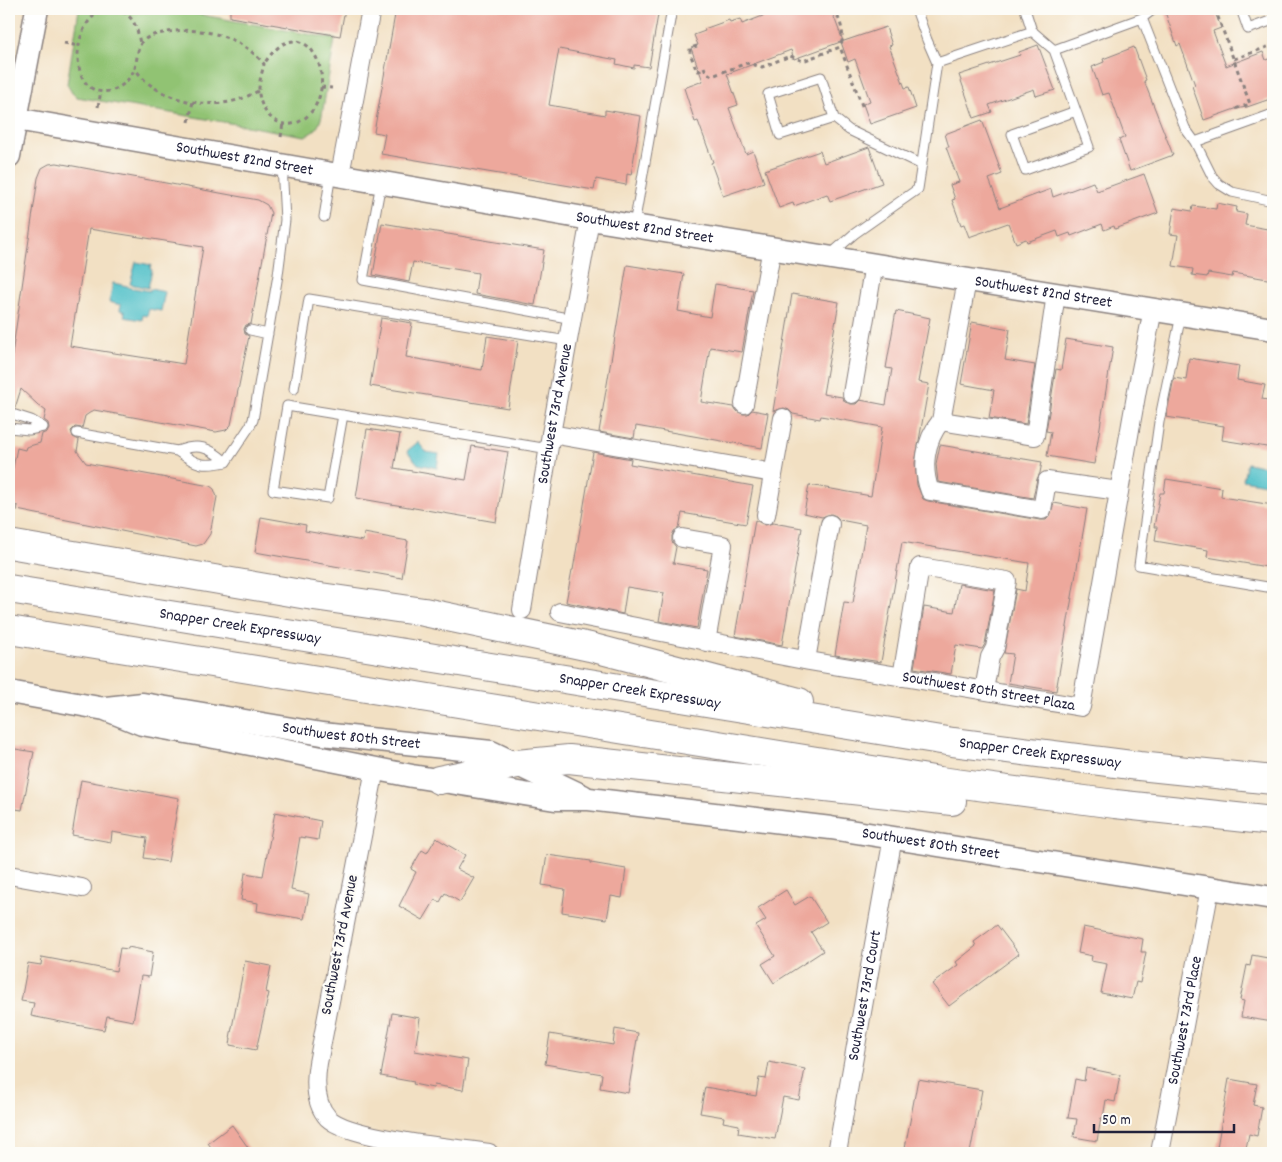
<svg xmlns="http://www.w3.org/2000/svg" width="1282" height="1162" font-family="Dekko,sans-serif">
<rect width="100%" height="100%" fill="#fdfcf7"/>
<filter id="ink" filterUnits="userSpaceOnUse"><feTurbulence type="fractalNoise" baseFrequency=".02" numOctaves="2"/><feDisplacementMap in="SourceGraphic" scale="10" xChannelSelector="R" yChannelSelector="G"/><feConvolveMatrix kernelMatrix="1 2 1 2 8 2 1 2 1" color-interpolation-filters="sRGB"/></filter>
<filter id="wash" filterUnits="userSpaceOnUse"><feTurbulence type="fractalNoise" baseFrequency=".0096" numOctaves="4" result="noise"/><feDisplacementMap in="SourceGraphic" scale="20" xChannelSelector="R" yChannelSelector="G"/><feGaussianBlur stdDeviation="1.12" result="paint"/><feColorMatrix in="noise" values="0 0 0 0 0 0 0 0 0 0 0 0 0 0 0 0 0 1.4 0 .05"/><feComposite in="paint" operator="in"/></filter>
<g filter="url(#wash)">
<rect width="100%" height="100%" fill="#f2e0c3"/>
<path fill="#91c373" stroke="#5a7257" d="M79 9H169L335 39 322 115C319 127 316 131 305 136L77 97 72 93 67 84Z"/>
<path fill="#53c1c9" stroke="#3a7282" d="M136 262 151 265 150 269 152 270 148 288 130 284Z
M113 283 127 286 132 289 133 288 150 291V289L165 292 161 311 149 309 147 316 143 315 142 320 124 317 125 312 120 310 121 305 109 302Z
M418 442 426 452 439 454 437 468 418 464 407 451Z
M1247 463 1273 468V488H1271V485L1243 480Z"/>
<g id="blocks">
<path fill="#eda89c" fill-rule="evenodd" d="M230 9H345L340 36 230 17Z
M396 9H659L649 67 634 65V68L616 64 617 60 559 49 549 105 605 115V110L641 116 631 175 627 174 626 185 596 179 594 190 381 154 385 134 374 132Z
M807 9H831L843 41 794 59 791 50 727 74 738 105 729 108 746 154 753 151 764 182 723 196 711 163 713 162 698 121 695 122 684 88 703 81 691 48 698 45 694 35 705 31 704 29 729 20 730 22 740 19 742 24 773 12 774 15 785 11 787 16Z
M1164 9H1214L1221 28 1213 31 1226 66 1263 52 1266 60 1273 57V98L1247 107 1235 109 1204 120 1192 86 1195 85 1180 44 1177 46Z
M886 27 892 45 889 46 905 88 909 87 916 108 870 124 863 104 870 101 855 59 848 62 841 42Z
M1038 45 1055 90 1036 96 1034 89 989 105 992 112 974 118 959 75 1020 55 1019 52Z
M1134 47 1146 80 1144 81 1173 155 1130 171 1119 140 1125 137 1109 93 1102 95 1092 67 1104 62 1103 59Z
M982 120 1002 174 989 179 1000 208 1051 189 1053 197 1093 182 1097 191 1144 174 1158 213 1115 229 1114 226 1104 230 1102 224 1071 236 1070 233 1059 237 1057 231 1027 242 1026 239 1016 243 1008 223 969 237 964 224 961 225 952 200 955 199 950 185 959 182 946 147H949L945 134Z
M869 147 882 183 830 201 827 194 794 206 793 203 779 208 765 170 820 151 824 163Z
M57 163 258 200 267 205 271 213 251 324 246 325 244 329 245 334 249 336 231 425 226 430 216 432 94 410 85 416 82 428 75 427 71 431 73 437 79 440 77 451 86 463 210 486 214 489 217 497 210 534 203 544 196 546 17 510 18 506 9 504V467L13 468 17 448 25 450 26 447 40 443 42 434 47 432 49 428 48 423 44 420 46 411 38 405 21 389 15 408 9 407V375L38 178 42 168 49 164ZM89 229 203 247 184 364 70 346Z
M1217 203 1237 207 1236 212 1247 214 1245 225 1273 230V280L1233 273 1232 277 1208 273 1207 277 1192 275 1193 269 1173 266 1178 235 1170 234 1174 208 1192 211 1193 206 1216 209Z
M382 223 544 250 535 305 475 294 478 273 413 262 409 282 373 275Z
M627 265 684 274 678 311 710 317 715 284 753 290 742 352 710 347 701 402 734 407 738 412 743 414H748L752 410 768 413 762 448 636 426 634 438 599 432Z
M792 294 839 302 823 394 842 397 845 402 851 404H856L860 400 886 405 892 369 886 368 896 311 930 318 918 382 929 384 915 463 917 485 923 499 928 501 1040 520H1046L1050 516 1054 503 1087 509 1056 691 1008 683 1013 654 1004 653 1016 589 1025 591 1029 563 902 542 881 662 835 655 844 602 853 603 866 525 840 520 836 516 831 514 822 517 804 513 809 485 871 496 882 427 821 416 820 419 793 414 789 410 784 408 773 411Z
M381 318 412 323 406 357 482 370 487 336 518 341 508 408 370 386Z
M972 322 1010 329 1005 360 1035 365 1026 424 989 418 994 390 961 384Z
M1066 339 1113 347 1094 464 1047 456 1051 432 1046 431 1056 369 1061 370Z
M1189 358 1239 366 1237 380 1265 385 1262 399 1273 401V448L1222 440 1224 426 1166 417 1174 378 1186 380Z
M367 429 400 434 394 468 466 480 472 446 508 452 496 522 356 498Z
M940 445 1042 462 1040 473 1037 479 1033 498 938 482 936 464Z
M593 452 631 459 630 464 753 486 746 524 682 513 679 528 674 531 672 536V542L676 547 673 563 707 569 697 628 659 621 664 593 627 587 623 614 566 602 572 570H573Z
M1166 479 1222 488 1221 497 1273 505V568L1207 557 1208 550 1155 541 1157 527H1154L1160 493H1164Z
M261 517 306 525 305 531 363 541 364 533 408 541 402 578 255 552Z
M755 520 765 525 773 523 802 528 782 645 735 636Z
M959 584 995 590 985 644 982 649 956 645 951 674 914 668 924 607 954 612Z
M9 748 34 752 22 810 9 808Z
M81 780 179 798 168 862 144 858 147 838 112 832 111 842 72 835Z
M275 812 321 821 318 840 300 837 291 890 309 894 304 919 257 911 258 903 241 900 245 873 263 876Z
M436 838 465 855 457 869 474 878 460 902 445 893 440 902 435 900 423 920 399 906 416 872 411 869 422 850 427 853Z
M547 855 591 861V863L626 869 622 898 611 896 607 919 562 912 565 889 542 885Z
M786 890 795 905 810 896 827 922 811 932 823 951 774 983 762 964 775 956 756 926 766 920 758 908Z
M997 925 1019 954 949 1006 932 984 958 965 956 962 976 946 974 942Z
M1083 927 1143 939 1141 952H1146L1140 983 1136 982 1132 999 1101 993 1107 964 1091 961 1092 956 1078 953Z
M128 947 153 952 149 977 141 976 133 1021 107 1016 104 1030 66 1023 31 1016 34 1003 21 1001 28 963 41 965 42 957 116 971 120 948 128 949Z
M1252 955 1273 959V1022L1241 1017 1244 1001 1240 1000 1247 965 1250 966Z
M245 961 271 966 266 992 269 993 256 1050 230 1045 231 1038H230Z
M392 1013 420 1018 415 1051 468 1060 463 1090 434 1085 433 1088 413 1084 414 1082 381 1076Z
M615 1029 638 1033 628 1093 600 1088 602 1074 545 1064 550 1034 613 1045Z
M769 1062 805 1069 799 1100 783 1097 775 1139 738 1133 739 1125 723 1122 724 1117 700 1113 705 1087 756 1096 759 1078 766 1079Z
M1086 1068 1120 1075 1115 1102 1106 1100 1103 1118H1101L1097 1141 1074 1137 1077 1119 1068 1118 1075 1079 1084 1081Z
M918 1079 982 1090 970 1153H904Z
M1229 1079 1257 1084 1253 1105 1262 1107 1257 1136 1249 1134 1245 1153H1216Z
M232 1125 252 1153H215L208 1143Z"/>
</g>
</g>
<g filter="url(#ink)">
<use href="#blocks" fill-opacity="0" stroke="#8a817f" stroke-width="1"/>
<g fill="none" stroke-linecap="round" stroke-linejoin="round">
<defs>
<path id="service" d="M1025 9 1032 31 1054 50
M1154 9 1142 18 1185 128 1195 142 1212 176 1219 184 1232 192 1273 201
M1241 9 1248 29 1273 20
M937 63 1033 31
M1076 111 1012 134 1025 170 1089 147 1054 50 1142 18
M834 118 780 135 768 94 821 77 834 118 849 130 922 165
M1195 142 1273 114
M381 183 363 280 573 319
M324 217 331 174
M634 225 672 9
M830 255 854 234 918 189 937 63 927 40 916 9
M1181 315 1159 422 1139 565 1273 588
M250 330 268 334
M294 389 309 299 568 341
M9 413 31 420 43 427
M343 415 328 498 273 490 287 406 549 449
M9 428 29 430 43 427
M77 433 177 451C197 465 203 467 226 462L250 426 253 420 278 275 285 220 282 165
M177 451C199 443 209 447 226 462"/>
<g id="minor">
<path d="M340 175 371 9"/>
<path d="M967 280 941 421 1035 436 1056 294"/>
<path d="M852 394 874 264"/>
<path d="M744 404 772 247"/>
<path d="M941 421C925 440 921 468 930 491L1042 510 1047 481 1119 491"/>
<path d="M551 434 773 473"/>
<path d="M766 515 783 418"/>
<path d="M682 538 723 545 706 642"/>
<path id="s1" d="M522 610 551 434 590 219"/>
<path id="s2" d="M560 612 809 661 1081 707 1137 390 1153 309"/>
<path d="M806 660 830 524"/>
<path d="M902 677 920 567 1007 581 995 648 990 657 984 690"/>
<path d="M375 769 318 1063C315 1081 314 1103 328 1118 349 1139 456 1148 489 1153"/>
<path d="M9 875 82 888"/>
<path id="s3" d="M837 1153 893 837"/>
<path id="s4" d="M1160 1153 1210 888"/>
</g>
<g id="tertiary">
<path id="s5" d="M16 119 590 219 1273 329"/>
<path d="M9 156 37 9"/>
<path id="s6" d="M9 692 105 709 142 724 225 739 412 776 555 799H589L831 828 1273 898"/>
<path id="s7" d="M106 708 143 704 322 734 491 752 583 796"/>
</g>
<g id="motorway">
<path d="M9 544 307 595 424 612 590 647 799 702"/>
<path id="s8" d="M9 589 953 742 1139 766 1273 780"/>
<path d="M9 630 940 781 1115 804 1273 821"/>
<path d="M439 780 517 764 569 759 952 801"/>
</g>
</defs>
<use href="#service" stroke="#8a817f" stroke-width="11"/>
<use href="#minor" stroke="#8a817f" stroke-width="20"/>
<use href="#tertiary" stroke="#8a817f" stroke-width="25"/>
<use href="#motorway" stroke="#8a817f" stroke-width="30"/>
<path stroke="#8a817f" stroke-width="3" stroke-dasharray="4 4" stroke-linecap="butt" d="M109 9C69 14 66 100 110 91 122 88 130 79 135 68
M115 9C133 13 138 28 140 45
M834 9C840 20 846 35 840 47
M1215 9 1250 104 1235 109
M64 43 79 46
M697 46 690 48V53L696 69 698 71 705 69
M1234 59 1273 45
M704 67 706 72 712 76 747 63 762 67 790 56 803 61 840 47 863 108
M321 87 332 88
M258 91C249 96 240 100 229 102 198 108 152 97 135 68 137 61 137 51 140 45 144 37 155 34 163 33 199 25 240 35 264 64 262 73 258 85 259 94 262 117 284 134 305 118 345 86 305 0 264 64
M98 107 101 91
M189 122 193 101
M281 137 283 123"/>
<use href="#service" stroke="#fff" stroke-width="9"/>
<use href="#minor" stroke="#fff" stroke-width="18"/>
<use href="#tertiary" stroke="#fff" stroke-width="22"/>
<use href="#motorway" stroke="#fff" stroke-width="28"/>
</g>
</g>
<g text-anchor="middle" dominant-baseline="central" stroke-width="4.5" stroke-linejoin="round" paint-order="stroke">
<g font-size="16" fill="#22223b" stroke="#fdfcf7">
<text stroke="none"><textPath href="#s5" startOffset="232">Southwest 82nd Street</textPath></text>
<text stroke="none"><textPath href="#s5" startOffset="638">Southwest 82nd Street</textPath></text>
<text stroke="none"><textPath href="#s5" startOffset="1042">Southwest 82nd Street</textPath></text>
<text stroke="none"><textPath href="#s1" startOffset="199">Southwest 73rd Avenue</textPath></text>
<text stroke="none"><textPath href="#s8" startOffset="234">Snapper Creek Expressway</textPath></text>
<text stroke="none"><textPath href="#s2" startOffset="436">Southwest 80th Street Plaza</textPath></text>
<text stroke="none"><textPath href="#s8" startOffset="639">Snapper Creek Expressway</textPath></text>
<text stroke="none"><textPath href="#s7" startOffset="248">Southwest 80th Street</textPath></text>
<text stroke="none"><textPath href="#s8" startOffset="1044">Snapper Creek Expressway</textPath></text>
<text stroke="none"><textPath href="#s6" startOffset="936">Southwest 80th Street</textPath></text>
<text transform="translate(340 945) rotate(-79)">Southwest 73rd Avenue</text>
<text stroke="none"><textPath href="#s3" startOffset="160">Southwest 73rd Court</textPath></text>
<text stroke="none"><textPath href="#s4" startOffset="135">Southwest 73rd Place</textPath></text>
</g>
</g>
<rect width="1282" height="1162" fill="none" stroke="#fdfcf7" stroke-width="30"/>
<path d="M1094 1124v8h140v-8" fill="none" stroke="#22223b" stroke-width="2.5"/>
<text x="1102" y="1124" font-size="15" fill="#22223b" stroke="#fdfcf7" stroke-width="4" paint-order="stroke">50 m</text>
</svg>
